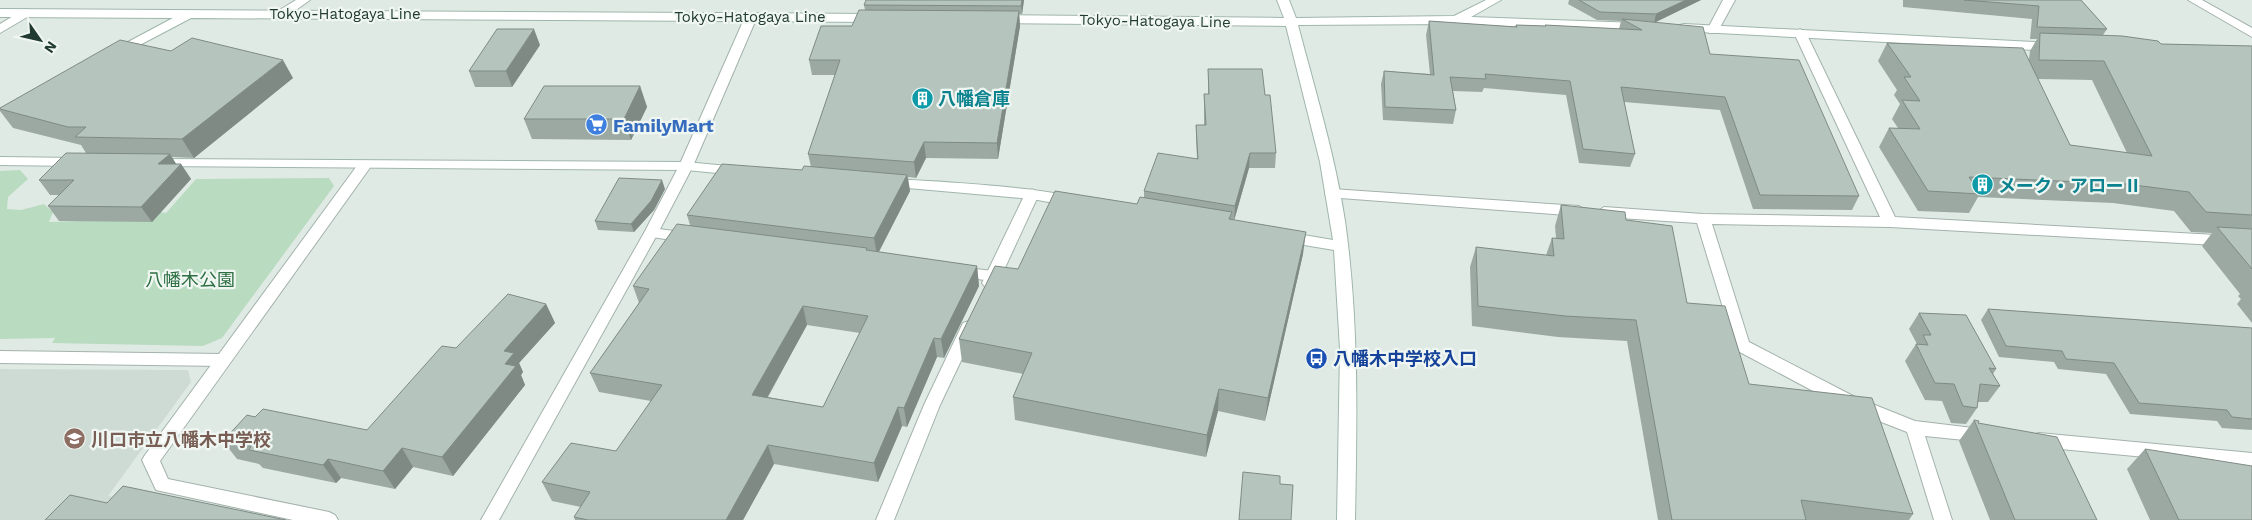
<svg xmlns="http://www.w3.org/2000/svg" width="2252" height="520" font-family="'Work Sans','Noto Sans JP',sans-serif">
<rect width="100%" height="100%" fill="#e0eae5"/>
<path fill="#cedad4" d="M0 369 188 370 191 382 108 496 231 520H0Z"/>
<path fill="#b9dbc0" d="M20 170 28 179 8 197 7 209 21 210 44 204 53 212 49 222 80 221 147 210 166 213 196 179 329 178 334 186 222 338 203 346 52 343 55 338 0 339V171Z"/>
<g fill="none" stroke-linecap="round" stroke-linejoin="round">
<defs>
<path id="lane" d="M25 9 31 13 29 16 0 33V24Z
M651 228 690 233 697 238 690 243 646 236 644 233Z
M958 267 993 271 998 272 1001 276 998 280 993 281 953 276 950 272 953 268Z
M0 351 223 354 229 356 231 360 229 364 223 366 0 363Z"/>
<path id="street" d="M296 0H310L286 17H278V11Z
M1723 0H1735L1717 33H1709L1707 30Z
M2188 0H2202L2252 28V37Z
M751 13 757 17 693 166 658 233 499 520H481L644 233 679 166 745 17Z
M1800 29 1806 33 1895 217 2252 237V247L1890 227 1712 224 1749 342 1855 397 1915 421 1990 430 1993 435 1990 440 1984 442 1925 436 1952 520H1934L1907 432 1843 407 1736 350 1697 223 1604 217 1597 212 1604 207 1703 214 1880 217 1794 33Z
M364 162 371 166 369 169 160 461 168 479 329 512 335 515 338 520H293L156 490 142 460 145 455 359 163Z
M1032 189 1039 194 998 283 995 287H985L982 283 1025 194Z
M1332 189 1579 206 1586 211 1579 216 1327 197 1325 194 1327 191Z
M969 321 975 323 977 327 940 405 894 520H876L924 405 961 327 963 323Z
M2039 433 2252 453V467L2039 447 2033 445 2030 440 2033 435Z"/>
<path id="secondary" d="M1277 0H1289L1296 18 1454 16 1486 0H1501L1471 17 1639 23 1645 27 1639 31 1454 24 1298 25C1315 90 1335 155 1345 221 1359 320 1357 420 1355 520H1337L1340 349 1334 250 1286 242 1279 237 1286 232 1333 240 1320 162 1286 26 999 23 993 19 999 15 1284 18Z
M0 9 876 14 882 18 876 22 191 18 117 57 111 53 113 50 173 18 0 17Z
M1684 24 2053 43 2059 47 2053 51 1680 31 1678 28 1680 25Z
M0 157 78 158 85 162 78 166 0 165Z
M156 159 686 162 738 167 745 171 738 175 686 170 151 166 149 163Z
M890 179C915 180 1070 188 1078 201L1071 206 1032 199 885 186 883 183Z"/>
</defs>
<use href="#lane" stroke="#a3b2ac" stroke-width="2"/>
<use href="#street" stroke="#a3b2ac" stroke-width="2"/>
<use href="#secondary" stroke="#9fb6ac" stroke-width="2"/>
<use href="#lane" fill="#fff" fill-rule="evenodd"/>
<use href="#street" fill="#fff" fill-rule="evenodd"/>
<use href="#secondary" fill="#fff" fill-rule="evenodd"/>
</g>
<path fill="#9ca9a3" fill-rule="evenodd" d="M1024 0 1022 14H1019L1020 26 998 159 926 158 916 178 908 177 910 191 879 252 977 266 979 286 944 358 937 357 907 427 902 426 878 482 774 464 743 520H575L574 517 581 507 552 501 542 482 616 451 651 401 599 392 590 373 639 303 633 286 690 225 687 215 811 167 808 154 835 75H812L809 60 852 26 865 10 864 5ZM807 325 860 333 823 407 768 397Z
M1568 0H1701L1655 22 1710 54 1859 196 1852 210 1753 209 1720 110 1624 102 1635 154 1630 167 1579 163 1566 95 1484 88 1482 92 1453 91 1456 110 1453 124 1383 120 1381 84 1384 71 1430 74 1426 35 1429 21 1515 27 1516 25 1545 26V25L1619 29 1621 21 1597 20 1568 4 1569 0Z
M1903 0H2081L2107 29 2103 35 2161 44 2252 46V323L2237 304 2241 299 2238 296 2240 294 2202 246 2212 233 2191 232 2174 211 2113 203 1978 197 1969 213 1918 211 1879 147 1889 128H1898L1892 119 1900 104 1894 95 1897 90 1878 61 1887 43 2029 59 2030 51 2037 39H2030L2032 19 1903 7ZM2038 79 2092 80 2127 153 2070 145Z
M540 45 512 87H475L469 71Z
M1208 69 1265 95 1276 153 1275 168H1249L1234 220 1303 254 1265 421 1218 411 1206 457 1015 420 1013 397 1023 374 962 362 959 339 1018 269 1137 204 1144 197V191L1197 159 1196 139V125H1204V94H1208Z
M293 78 194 158 172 157 176 164H181L191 179 152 222 59 221 48 206 59 195H50L39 180 86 153 81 145 13 128 0 111V108Z
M640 86 647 107 631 140 532 139 524 119Z
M665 189 654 210 634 232 598 230 595 221Z
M1561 205 1626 220 1687 303 1749 384 1913 514 1909 520H1658L1627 341 1558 337 1472 326 1470 267 1476 247 1546 255 1552 238H1556L1555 226Z
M546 304 555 323 519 363 523 372 521 375 525 385 453 476 413 467 395 489 341 478 336 483 263 468 259 464 237 459 223 441 367 430 456 348Z
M1988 309 2252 328V430L2222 428 2217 421 2130 414 2106 374 2058 369 2054 362 1999 357 1981 320Z
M1919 313 1996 369 1993 374 2000 386 1988 402H1978L1977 408 1966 424 1951 423 1942 401 1925 400 1905 361 1916 344H1917L1909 329Z
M1974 420 1978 423 2097 520H1990L1959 441Z
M2145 449 2252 520H2150L2127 469Z"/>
<path fill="#7f8a85" d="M1022 0H1024L1022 14 1021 6Z
M1686 0H1701L1654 23 1656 14Z
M1019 11 1020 26 998 159 997 143Z
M534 29 540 45 512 87 506 71Z
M283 60 293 78 194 158 182 139Z
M640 86 647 107 631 140 624 119Z
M924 142 926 158 916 178 914 162Z
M1250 153 1249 168 1234 221 1235 206Z
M170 154 178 167 181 164 191 179 152 222 141 207 158 164Z
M907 175 910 191 877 255 874 238Z
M662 180 665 189 654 210 634 232 631 224Z
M1306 232 1303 254 1265 421 1268 398Z
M977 266 979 286 944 358 941 339Z
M546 304 555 323 519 363 523 372 521 375 525 385 453 476 442 457 505 364 504 351Z
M803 306 807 325 758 414 752 395Z
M934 338 937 357 907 427 904 408Z
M1219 389 1218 411 1206 457 1207 435Z
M898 407 902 426 878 482 874 463Z
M768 445 774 464 743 520H726Z
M402 448 413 467 395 489 383 471Z
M328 459 341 478 336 483 323 465Z"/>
<path fill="#b5c5be" stroke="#7f8a85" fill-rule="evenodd" d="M866 0H1022L1021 6 864 5Z
M1579 0H1686L1656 14 1600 12Z
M1964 0H2081L2107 29 2037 27 2039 6Z
M859 10 1019 11 997 143 924 142 914 162 808 154 840 60H809L821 26H852Z
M1622 19 1703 27 1710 54 1799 60 1859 196 1760 195 1725 97 1621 87 1635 154 1583 149 1570 81 1485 74 1486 79 1450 77 1456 110 1385 107 1384 71 1434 75 1429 21 1517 27 1516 25 1546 26 1545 25 1642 30Z
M497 29H534L506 71H469Z
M2040 33 2122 36 2158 41 2161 44 2252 46V215L2206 212 2189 192 2126 184 1969 177 1980 194 1928 191 1889 128 1920 129 1902 100 1920 101 1904 77H1911L1887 43 2023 48 2070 145 2152 156 2104 61 2039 60Z
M192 38 283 60 182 139 75 137 86 127H68L0 109V108L120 40 171 51Z
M1208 69H1262L1265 95H1270L1276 153H1250L1235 206 1144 191 1158 153 1198 159 1196 125H1206L1204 94H1209Z
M544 86H640L624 119H524Z
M66 153 170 154 158 164H181L141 207 48 206 74 180H39Z
M722 164 802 170 804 166 907 175 874 238 687 215Z
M619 178 662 180 651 201 631 224 595 221Z
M1055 191 1137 204 1140 197 1232 212 1229 219 1306 232 1268 398 1219 389 1207 435 1013 397 1032 353 959 339 995 266 1018 269Z
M1561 205 1625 212 1626 220 1672 226 1687 303 1725 306 1749 384 1872 398 1913 514 1801 500 1806 520H1672L1636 320 1565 316 1478 306 1476 247 1554 256 1552 238 1564 239Z
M677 224 867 248 866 250 977 266 941 339 934 338 904 408 898 407 874 463 768 445 726 520H588L574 517 590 492 542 482 571 443 616 451 662 385 590 373 649 289 633 286ZM803 306 868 316 823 407 752 395Z
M2217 227 2252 229V269Z
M508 294 546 304 504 351 514 353 505 364 516 366 442 457 402 448 383 471 328 459 323 465 249 450 251 446 223 441 247 415 255 417 263 409 367 430 442 346 456 348Z
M1988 309 2252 328V419L2232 417 2227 410 2139 403 2114 363 2066 359 2062 351 2006 346Z
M1919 313 1966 315 1996 369 1989 368 2000 386 1980 384 1977 408 1963 406 1954 384 1935 383 1916 344 1928 345 1923 335H1931Z
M1974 420 1979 421 1978 423 2057 437 2097 520H2015Z
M2145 449 2252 466V520H2179Z
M1243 472 1280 476V484L1293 485 1291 520H1239Z
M123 486 286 520H45L70 495 107 503Z"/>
<defs>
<symbol id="building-disc" viewBox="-11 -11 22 22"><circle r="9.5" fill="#0f9aa8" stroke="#f0f7f3"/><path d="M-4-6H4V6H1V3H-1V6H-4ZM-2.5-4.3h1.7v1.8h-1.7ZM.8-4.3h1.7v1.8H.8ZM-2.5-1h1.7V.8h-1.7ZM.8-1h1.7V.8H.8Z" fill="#fff"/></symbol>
<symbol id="supermarket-disc" viewBox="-11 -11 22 22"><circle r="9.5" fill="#3f7fe0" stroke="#f0f7f3"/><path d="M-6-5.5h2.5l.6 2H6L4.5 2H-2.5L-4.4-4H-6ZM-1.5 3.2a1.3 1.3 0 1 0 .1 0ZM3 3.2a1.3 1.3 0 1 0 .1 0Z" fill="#fff"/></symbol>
<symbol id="bus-disc" viewBox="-11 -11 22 22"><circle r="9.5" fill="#1a4fb4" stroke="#f0f7f3"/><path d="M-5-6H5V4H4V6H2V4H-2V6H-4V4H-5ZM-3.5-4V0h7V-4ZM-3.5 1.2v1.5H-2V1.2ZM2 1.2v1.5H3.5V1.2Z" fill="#fff"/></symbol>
<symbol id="school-disc" viewBox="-11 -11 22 22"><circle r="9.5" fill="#8d6e63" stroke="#f0f7f3"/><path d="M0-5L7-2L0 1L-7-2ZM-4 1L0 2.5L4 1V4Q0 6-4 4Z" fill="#fff"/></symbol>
</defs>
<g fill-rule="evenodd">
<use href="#building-disc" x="910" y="86" width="25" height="25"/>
<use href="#supermarket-disc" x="584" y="112" width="25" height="25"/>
<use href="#building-disc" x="1970" y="172" width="25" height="25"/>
<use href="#bus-disc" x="1304" y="346" width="25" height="25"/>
<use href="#school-disc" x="62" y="426" width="25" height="25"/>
</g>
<g text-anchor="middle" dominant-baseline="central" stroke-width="4.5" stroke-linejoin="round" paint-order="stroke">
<g font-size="15" fill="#213a32" stroke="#f0f7f3">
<text x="345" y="14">Tokyo-Hatogaya Line</text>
<text x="750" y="17">Tokyo-Hatogaya Line</text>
<text transform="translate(1155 21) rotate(1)">Tokyo-Hatogaya Line</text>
</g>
<g font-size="18" font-weight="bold" fill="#0d838f" stroke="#f0f7f3" text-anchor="start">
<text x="938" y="98">八幡倉庫</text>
<text x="1998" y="185">メーク・アローⅡ</text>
</g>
<g font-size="18" font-weight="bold" fill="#366cbe" stroke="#f0f7f3" text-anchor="start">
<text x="613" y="125">FamilyMart</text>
</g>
<g font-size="18" fill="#2d6f42" stroke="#f0f7f3">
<text x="190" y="279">八幡木公園</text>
</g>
<g font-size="18" font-weight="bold" fill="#164399" stroke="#f0f7f3" text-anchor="start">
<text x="1333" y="358">八幡木中学校入口</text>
</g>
<g font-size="18" font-weight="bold" fill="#785e54" stroke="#f0f7f3" text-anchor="start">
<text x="91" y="439">川口市立八幡木中学校</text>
</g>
</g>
<g transform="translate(40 40) rotate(124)" stroke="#f0f7f3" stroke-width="4" paint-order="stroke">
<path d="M0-4L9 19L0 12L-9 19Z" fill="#213a32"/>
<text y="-8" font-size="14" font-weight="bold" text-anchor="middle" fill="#213a32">N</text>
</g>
</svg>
